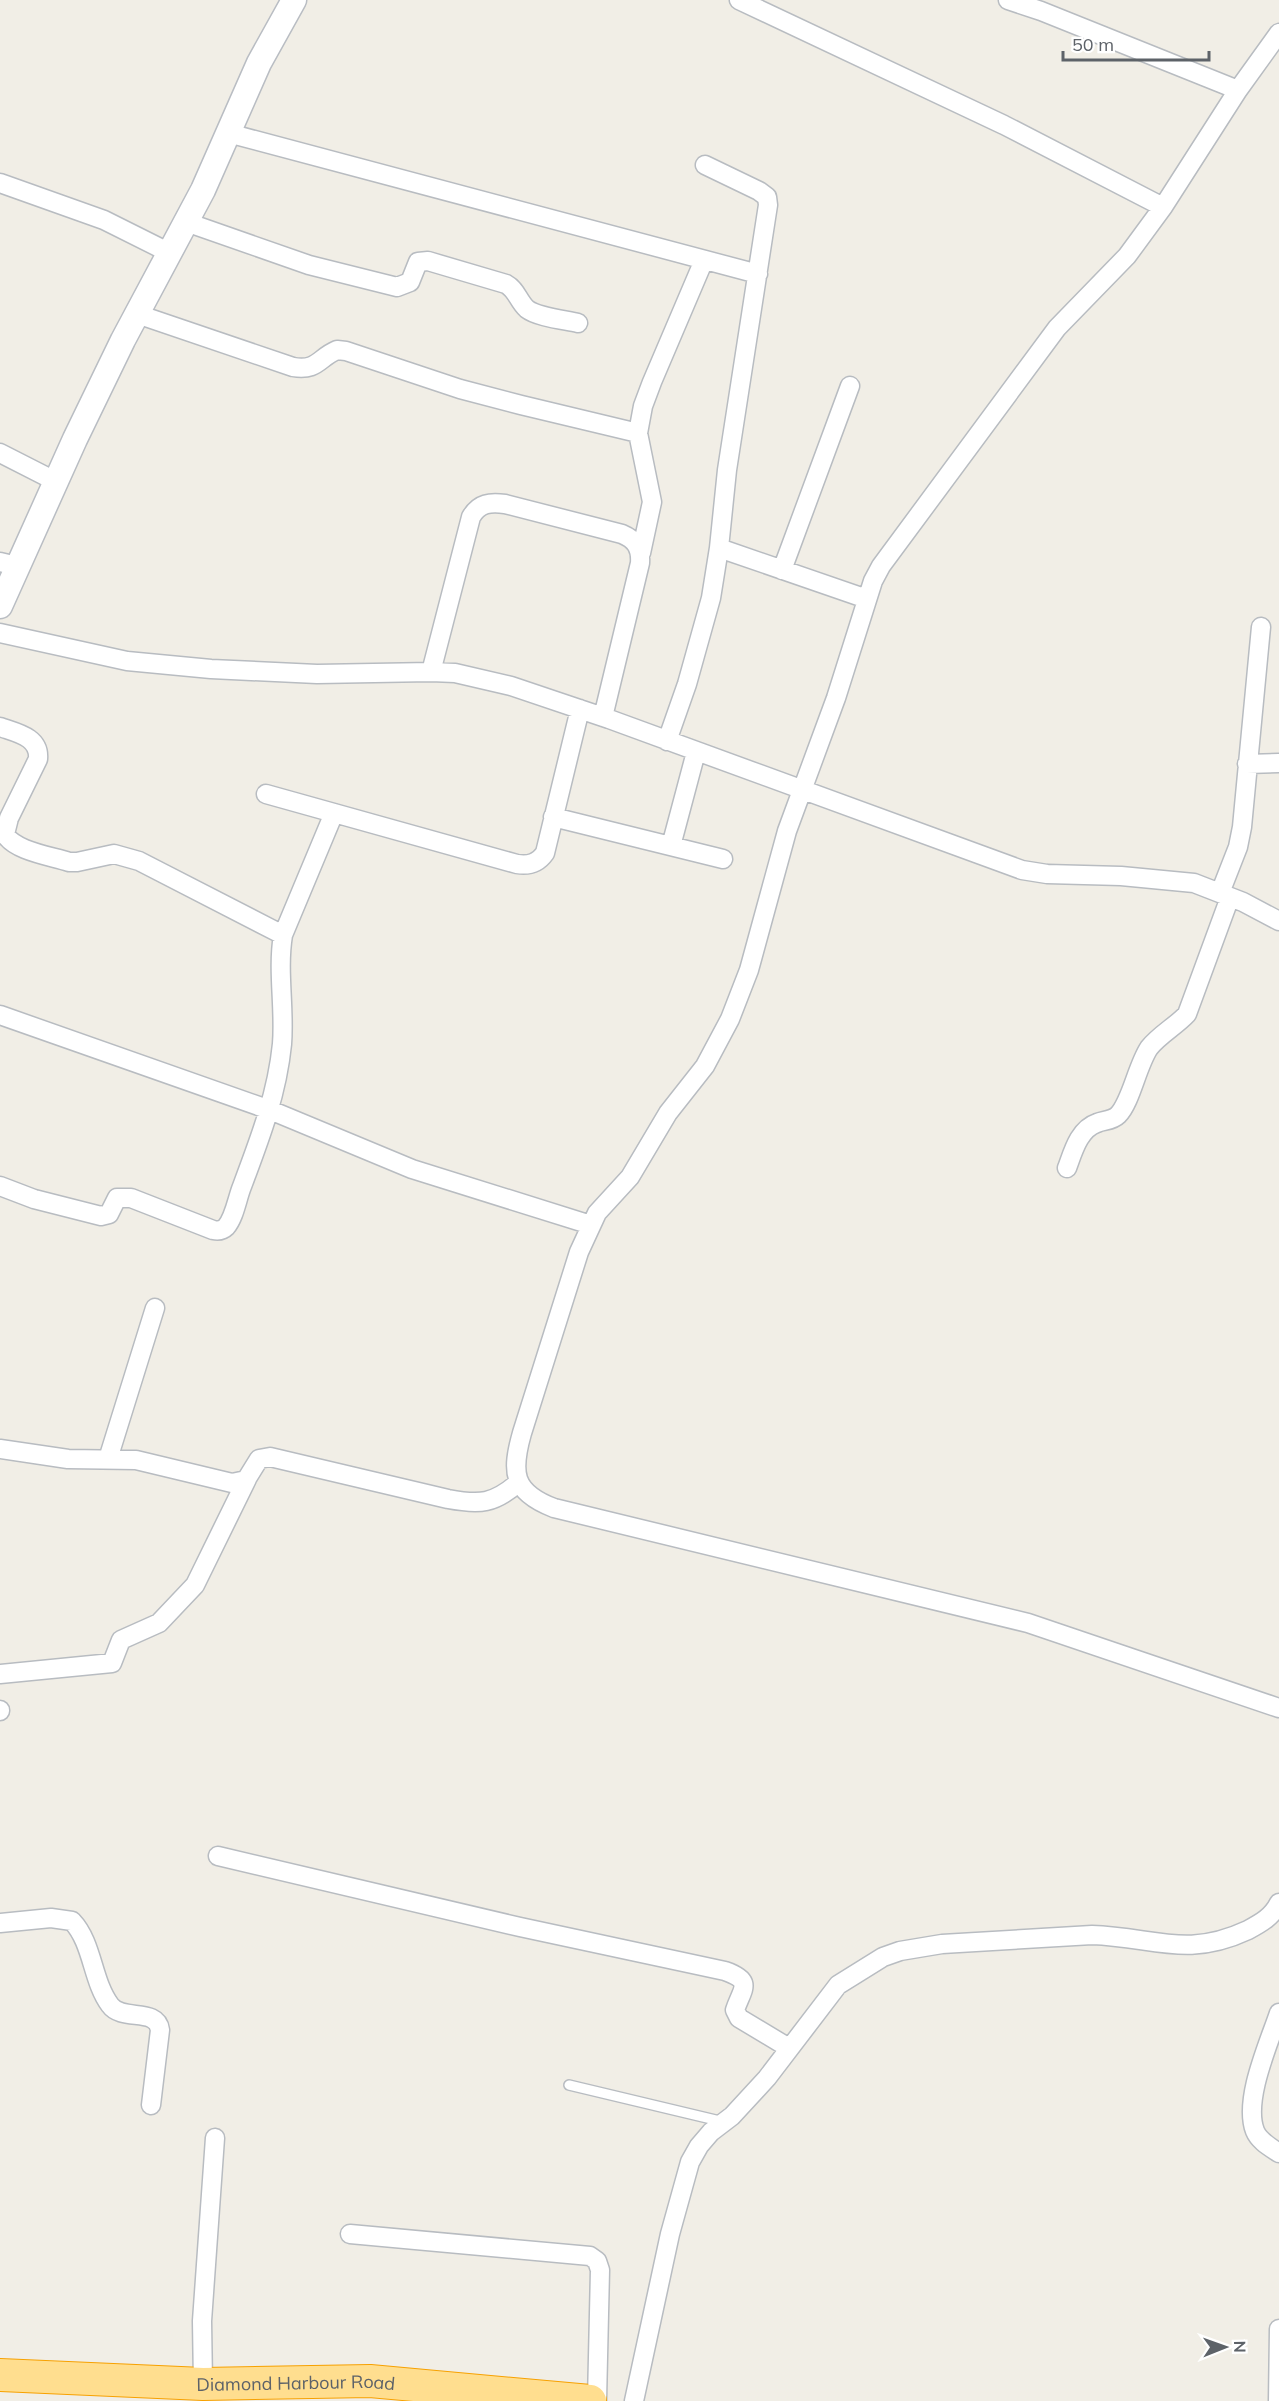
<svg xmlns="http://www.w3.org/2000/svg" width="1279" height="2401" font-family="Mulish,sans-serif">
<rect width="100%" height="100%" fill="#f1eee6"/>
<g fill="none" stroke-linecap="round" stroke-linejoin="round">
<defs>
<path id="lane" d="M569 2085 724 2122"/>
<path id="street" d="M739 0 1004 125 1163 207
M1008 0 1041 11 1238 90
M1279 33 1238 90 1163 207 1127 256 1057 328 881 566 873 581 836 698 787 831 749 970 730 1019 705 1066 668 1113 630 1177 597 1213 579 1252 522 1433C511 1472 512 1492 554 1508L1028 1623 1279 1708
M228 133 758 274
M0 183 104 220 170 253
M186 222 309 265 397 287 410 282 418 262 428 261 506 284C517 290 518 301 527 309 537 317 565 320 578 323
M137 314 293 367C318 371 318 358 337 350L346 351 460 389 521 405 638 433
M0 453 55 481
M719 548 867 599
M641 553 652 502 638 433 643 406 652 382 704 260
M0 562 17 566
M782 570 850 386
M0 633 127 661 211 669 317 674 431 672 455 673 511 686 609 719 1022 870 1047 874 1121 876 1194 883 1243 902 1279 921
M431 672 471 517C479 503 490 502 505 504L622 534C636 540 641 548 640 563L603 717
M0 727C17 733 40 737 38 759L9 818 5 834C14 851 51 856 69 862H77L114 854 139 861 283 935
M667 741 687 684 711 598 719 548 727 470 768 205 767 197 759 191 705 165
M1247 764 1279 763
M266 794 517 864C529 866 538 863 545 853L580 709
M553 817 723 859
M671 846 696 752
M1220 893 1238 847 1242 827 1261 627
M0 1015 270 1110 412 1169 591 1225
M1067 1168C1073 1152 1079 1129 1097 1123 1104 1120 1112 1121 1118 1115 1131 1102 1137 1066 1149 1048 1159 1035 1176 1026 1187 1014L1230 897
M0 1186 34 1199 101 1216 109 1214 117 1198H131L213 1230C218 1231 222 1231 226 1227 234 1218 237 1200 241 1189 259 1141 277 1095 282 1044 285 1008 277 971 283 935L334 813
M0 1449 68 1459 136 1460 232 1483 246 1480 259 1459 270 1457 448 1499C480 1505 494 1504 519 1482
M108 1459 155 1308
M0 1674 112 1663 121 1640 159 1623 195 1585 247 1479
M0 1710V1711
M218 1856 520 1927 725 1971C754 1981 742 1989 735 2010L739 2018 789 2048
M0 1923 51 1918 72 1921C93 1943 92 1981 110 2005 122 2022 157 2007 160 2030L151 2105
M1279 2013C1269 2043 1243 2100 1255 2131 1259 2141 1270 2147 1279 2153
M350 2234 590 2256 597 2261 600 2270 597 2401
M203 2384 202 2321 215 2138
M634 2401 670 2234 690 2162 699 2146 711 2132 732 2116 767 2078 838 1985 883 1957 900 1951 942 1944 1092 1935C1154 1937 1186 1959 1248 1930 1261 1923 1272 1917 1279 1903
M1278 2401 1279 2329"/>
<path id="secondary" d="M0 606 75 439 123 340 203 190 259 63 294 0"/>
<g id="highway">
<path id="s1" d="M0 2375 203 2384 370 2381 590 2401"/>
</g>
</defs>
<use href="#lane" stroke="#b8bcc1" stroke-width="12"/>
<use href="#street" stroke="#b8bcc1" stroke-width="21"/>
<use href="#secondary" stroke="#b9bdc3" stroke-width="27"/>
<use href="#highway" stroke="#f7a100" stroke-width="34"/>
<use href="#lane" stroke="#fff" stroke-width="9"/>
<use href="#street" stroke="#fff" stroke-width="18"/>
<use href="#secondary" stroke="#fff" stroke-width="24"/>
<use href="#highway" stroke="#ffde8f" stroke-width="32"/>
</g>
<g text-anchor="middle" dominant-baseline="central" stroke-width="6" stroke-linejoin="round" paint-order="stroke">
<g font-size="18" fill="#5d6268" stroke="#fff">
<text stroke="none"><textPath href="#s1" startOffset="296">Diamond Harbour Road</textPath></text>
</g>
</g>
<g transform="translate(1225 2347) rotate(89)" stroke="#ffffff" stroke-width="4.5" paint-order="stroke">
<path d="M0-4.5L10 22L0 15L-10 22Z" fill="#5d6268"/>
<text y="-9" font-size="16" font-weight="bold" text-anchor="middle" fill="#5d6268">N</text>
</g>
<path d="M1063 51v9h146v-9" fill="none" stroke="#5d6268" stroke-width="3"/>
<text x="1072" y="51" font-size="18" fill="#5d6268" stroke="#ffffff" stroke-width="4.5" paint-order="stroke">50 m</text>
</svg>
